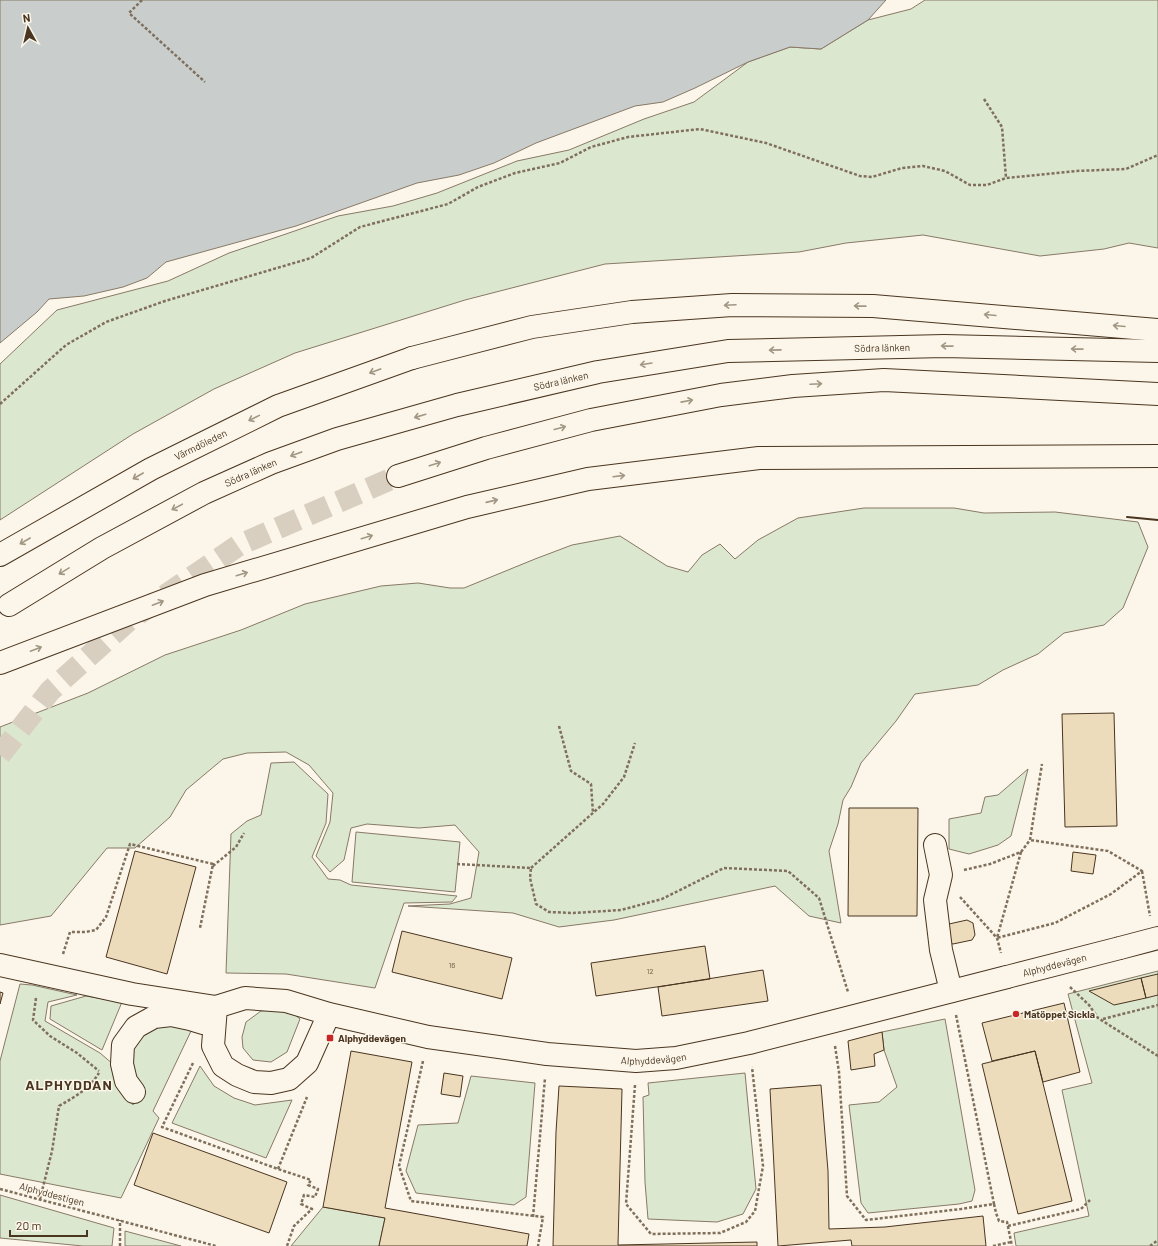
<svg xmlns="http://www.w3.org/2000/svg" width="1158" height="1246" font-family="Barlow,sans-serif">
<rect width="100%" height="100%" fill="#fbf6e9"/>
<path fill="#dce7d0" stroke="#887966" d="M925 0H1158V248L1129 243 1104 249 1040 256 923 235 846 243 799 252 605 264 465 300 295 353 214 389 133 434 0 520V364L57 310 168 281 229 253 283 235 338 216 393 206 437 193 517 161 569 150 644 119 694 102 748 62 790 47 821 49 868 20 911 9Z
M864 508H954L984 513 1055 512 1138 522 1148 547 1123 608 1104 625 1064 633 1038 654 1003 670 978 685 915 694 896 721 861 763 851 787 843 800 838 824 829 851 841 923 809 916 775 886 614 920 559 927 513 913 408 906 450 904 471 898 479 852 455 825 419 828 367 824 351 828 344 860 330 872 316 856 330 822 333 793 309 765 286 752 247 753 223 759 186 790 170 817 135 848H107L51 916 0 925V727L88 693 165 655 241 630 305 604 381 586 418 583 450 588H464L535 559 572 545 620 536 667 566 688 572 702 555 720 544 735 559 758 540 798 518Z
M294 762 328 794 326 823 312 857 328 879 340 880 351 885 457 896 452 902 404 903 375 988 286 974 226 973 231 834 247 821 261 815 271 763Z
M1028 769 1011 836 998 845 969 854 949 849V819L981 813 985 797 998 795Z
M356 832 460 842 455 892 352 882Z
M1158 971V1246H1016L1014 1233 1089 1216 1062 1090 1092 1083 1068 994Z
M20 984 32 985 77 995 48 1002 45 1021 100 1053 114 1065 120 1086 133 1105 140 1086C138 1083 134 1079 133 1076 126 1055 137 1032 157 1024 164 1022 184 1028 192 1029L153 1111 159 1118 121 1198 0 1174V1061Z
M86 996 122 1002 102 1050 50 1019 51 1006Z
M285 1009 293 1013 300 1019 287 1052 271 1062 253 1060 243 1048 242 1037 246 1022 261 1011Z
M945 1019 975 1190 972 1201 959 1204 868 1213 861 1203 849 1105 879 1102 897 1087 884 1050 882 1032Z
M200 1066 214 1086 234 1098 255 1105 292 1100 266 1158 172 1123Z
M745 1073 756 1189 743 1214 717 1222 648 1219 645 1182 643 1097 649 1095 648 1083Z
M471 1076 535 1083 526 1197 514 1205 416 1193 406 1171 418 1125 458 1123Z
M0 1195 114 1228 112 1246H83L0 1238Z
M323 1207 385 1218 379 1246H291Z
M125 1231 181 1246H125Z"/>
<path fill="#c9cecd" stroke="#887966" d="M0 0H886L868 20 821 49 790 47 748 62 695 88 663 102 635 106 536 143 494 163 459 175 417 183 296 226 166 262 147 278 123 287 84 296 49 299 37 312 0 343Z"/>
<path fill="#ecdcbc" stroke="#4a3520" d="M1114 713 1117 826 1065 827 1062 714Z
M849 808H918L917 916H848Z
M135 851 196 867 167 974 106 957Z
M1073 852 1096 855 1093 874 1071 871Z
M967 920 973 923 975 935 972 940 953 944 947 942 949 924Z
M402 931 512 958 502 999 392 972Z
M705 946 710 979 596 996 591 963Z
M763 970 768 1001 662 1016 658 987Z
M1158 974V995L1146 998 1141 978Z
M1141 978 1146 998 1114 1005 1089 991Z
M0 992 3 993 0 1004Z
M1064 1003 1080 1072 1043 1082 1035 1051 992 1061 982 1023Z
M882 1032 884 1050 874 1054 875 1066 851 1070 848 1041Z
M351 1051 412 1062 385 1208 529 1234 527 1246H379L385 1218 323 1207Z
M1035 1051 1072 1201 1018 1214 982 1064Z
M444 1073 463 1076 460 1097 441 1094Z
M821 1085 828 1171 829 1229 885 1227 983 1216 986 1246H852L851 1240 778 1246 770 1089Z
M559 1086 622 1089 618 1245 757 1242V1246H553L556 1132Z
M153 1133 287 1182 269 1233 134 1185Z"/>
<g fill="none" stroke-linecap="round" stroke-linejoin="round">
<path stroke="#d8cfc1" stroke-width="22" stroke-dasharray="22 11" stroke-linecap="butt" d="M0 755 50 691 128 621 239 545 398 476"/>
<defs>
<g id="minor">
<path d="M935 845 941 875 935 900 941 950 951 991"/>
<path d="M1120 948 1158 938"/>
<path d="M0 965 132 994 216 1007 203 1023 190 1019 171 1015 154 1017 136 1027 123 1045 122 1064 126 1081 134 1092"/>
<path id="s1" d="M329 1014 307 1063 289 1079 271 1083 254 1082 237 1075 223 1066 213 1046 216 1007 245 998 286 1001 329 1014 428 1037 547 1054 636 1061 676 1058 749 1043 1007 977"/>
</g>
<g id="major">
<path id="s2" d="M0 555 151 469 278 406 412 358"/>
</g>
<g id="highway">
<path d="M412 358 532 327 632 312 732 305 873 306 1158 330"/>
<path d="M398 476 486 448 591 420 721 395 793 386 884 380 1158 394"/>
<path id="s3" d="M9 605 102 548 204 493 271 463 337 439 457 405 598 372 728 351 944 346 1158 351"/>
<path d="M0 663 205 585 467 507 588 479 759 458 1158 456"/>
</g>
</defs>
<use href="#minor" stroke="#4a3520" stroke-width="24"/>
<use href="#major" stroke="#4a3520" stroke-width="24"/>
<use href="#highway" stroke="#4a3520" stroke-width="24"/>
<path stroke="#7f6f5c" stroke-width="2.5" stroke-dasharray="3 2" stroke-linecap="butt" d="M142 0 129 13 205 82
M984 99 1002 127 1006 178
M0 404 66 345 106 322 165 301 311 258 360 227 448 204 478 187 515 173 560 163 591 147 628 137 700 129 766 143 860 176 872 177 902 168 923 166 945 171 970 185H987L1006 178 1076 171 1126 169 1158 155
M559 726 571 771 591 784 593 813
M1021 852 997 938 1055 923 1111 894 1142 871 1108 851 1030 840
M457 864 531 868 530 878 536 904 549 912 573 913 621 910 662 899 724 868 788 871 819 898 848 992
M213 866 236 847 244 833
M531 868 603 804 624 777 635 743
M964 870 990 864 1021 852 1030 840 1042 764
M1142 871 1150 916
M960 897 997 938 1001 953
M63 954 70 932H85L96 930 106 917 130 844 213 864 200 928
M1070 987 1089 1005 1098 1018 1158 1056
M36 998 33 1020 50 1036 77 1053 99 1071
M1103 1019 1158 1005
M835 1046 839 1072 847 1196 866 1220 961 1209 994 1204 956 1015
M423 1061 399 1166 411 1201 543 1217 538 1246
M193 1063 162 1127 278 1169 311 1180 308 1185 318 1189 315 1197 304 1195 301 1204 312 1209 294 1226 287 1246
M635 1085 626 1204 651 1234 720 1233 746 1222 755 1211 763 1166 752 1067
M278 1169 307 1097
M0 1189 216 1246
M40 1199 52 1151 59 1106C76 1096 88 1090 99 1073
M994 1204 996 1213 999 1221 1007 1222 1012 1246
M533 1217 545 1078
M1008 1226 1081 1209 1090 1200
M120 1246V1220
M993 1246 1011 1242
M1150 1246 1158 1240"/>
<use href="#minor" stroke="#fbf6e9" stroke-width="22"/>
<use href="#major" stroke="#fbf6e9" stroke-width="22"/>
<use href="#highway" stroke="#fbf6e9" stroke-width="22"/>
<defs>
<g id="minor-bridge">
<path id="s4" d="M1007 977 1120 948"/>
</g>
</defs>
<use href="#minor-bridge" stroke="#4a3520" stroke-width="24" stroke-linecap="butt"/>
<use href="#minor-bridge" stroke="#fbf6e9" stroke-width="22"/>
<path stroke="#4a3520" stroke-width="2" d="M1127 517 1158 520"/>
</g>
<defs><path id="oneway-shaft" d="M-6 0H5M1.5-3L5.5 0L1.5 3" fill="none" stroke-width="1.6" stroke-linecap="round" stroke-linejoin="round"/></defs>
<g stroke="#a29684">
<use href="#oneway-shaft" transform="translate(730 305) rotate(177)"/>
<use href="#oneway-shaft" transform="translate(860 306) rotate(-179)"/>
<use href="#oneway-shaft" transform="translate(990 315) rotate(-175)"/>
<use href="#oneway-shaft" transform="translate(1119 326) rotate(-175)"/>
<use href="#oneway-shaft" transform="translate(947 346) rotate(-179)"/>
<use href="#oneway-shaft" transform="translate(1077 349) rotate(-179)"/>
<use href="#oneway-shaft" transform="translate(775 350) rotate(179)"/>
<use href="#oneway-shaft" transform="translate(646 364) rotate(171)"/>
<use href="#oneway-shaft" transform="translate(375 371) rotate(160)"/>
<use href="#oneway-shaft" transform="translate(816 384) rotate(-3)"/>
<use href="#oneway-shaft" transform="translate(687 401) rotate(-11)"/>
<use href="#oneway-shaft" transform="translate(420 416) rotate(164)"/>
<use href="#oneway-shaft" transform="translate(254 418) rotate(154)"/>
<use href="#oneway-shaft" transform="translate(560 428) rotate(-15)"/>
<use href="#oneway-shaft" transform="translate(296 454) rotate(160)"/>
<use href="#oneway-shaft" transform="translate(435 464) rotate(-18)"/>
<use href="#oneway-shaft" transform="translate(138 476) rotate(150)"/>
<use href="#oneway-shaft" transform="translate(619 476) rotate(-7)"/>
<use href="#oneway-shaft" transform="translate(492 501) rotate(-13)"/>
<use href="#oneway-shaft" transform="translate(177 507) rotate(152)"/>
<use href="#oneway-shaft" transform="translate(367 537) rotate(-17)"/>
<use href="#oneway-shaft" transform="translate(25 541) rotate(150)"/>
<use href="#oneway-shaft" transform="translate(64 571) rotate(149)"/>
<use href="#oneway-shaft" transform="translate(242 574) rotate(-17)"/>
<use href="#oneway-shaft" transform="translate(158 603) rotate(-21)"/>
<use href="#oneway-shaft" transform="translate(36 649) rotate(-21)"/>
</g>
<g fill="#c62828" stroke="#fbf6e9" stroke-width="1.5">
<circle cx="1016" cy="1014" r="4"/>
<rect x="326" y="1034" width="8" height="8" rx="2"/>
</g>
<g text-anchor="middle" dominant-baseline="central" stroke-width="3" stroke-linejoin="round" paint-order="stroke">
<g font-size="8" fill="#725f47">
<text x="452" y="965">16</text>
<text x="650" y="971">12</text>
</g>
<g font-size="10" fill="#4a3520" stroke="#fbf6e9">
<text stroke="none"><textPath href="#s3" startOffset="924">Södra länken</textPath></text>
<text stroke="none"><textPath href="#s3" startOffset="600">Södra länken</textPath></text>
<text stroke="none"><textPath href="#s2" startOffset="229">Värmdöleden</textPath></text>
<text stroke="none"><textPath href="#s3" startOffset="276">Södra länken</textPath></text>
<text stroke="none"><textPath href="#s4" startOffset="49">Alphyddevägen</textPath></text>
<text stroke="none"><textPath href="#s1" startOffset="655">Alphyddevägen</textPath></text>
<text transform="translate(52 1194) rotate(15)">Alphyddestigen</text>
</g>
<g font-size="10" font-weight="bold" fill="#4a3520" stroke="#fbf6e9" text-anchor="start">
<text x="1024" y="1014">Matöppet Sickla</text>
<text x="338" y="1038">Alphyddevägen</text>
</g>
<g font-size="14" font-weight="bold" letter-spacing="1" fill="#4a3520" stroke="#fbf6e9">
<text x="69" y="1084">ALPHYDDAN</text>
</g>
</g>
<g transform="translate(28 28) rotate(352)" stroke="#fbf6e9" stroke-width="3" paint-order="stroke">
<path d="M0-3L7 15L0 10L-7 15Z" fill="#4a3520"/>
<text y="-6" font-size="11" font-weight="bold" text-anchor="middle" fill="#4a3520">N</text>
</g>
<path d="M10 1230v6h77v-6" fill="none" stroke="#4a3520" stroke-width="2"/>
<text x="16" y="1230" font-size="12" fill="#4a3520" stroke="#fbf6e9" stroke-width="3" paint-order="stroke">20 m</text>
</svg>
